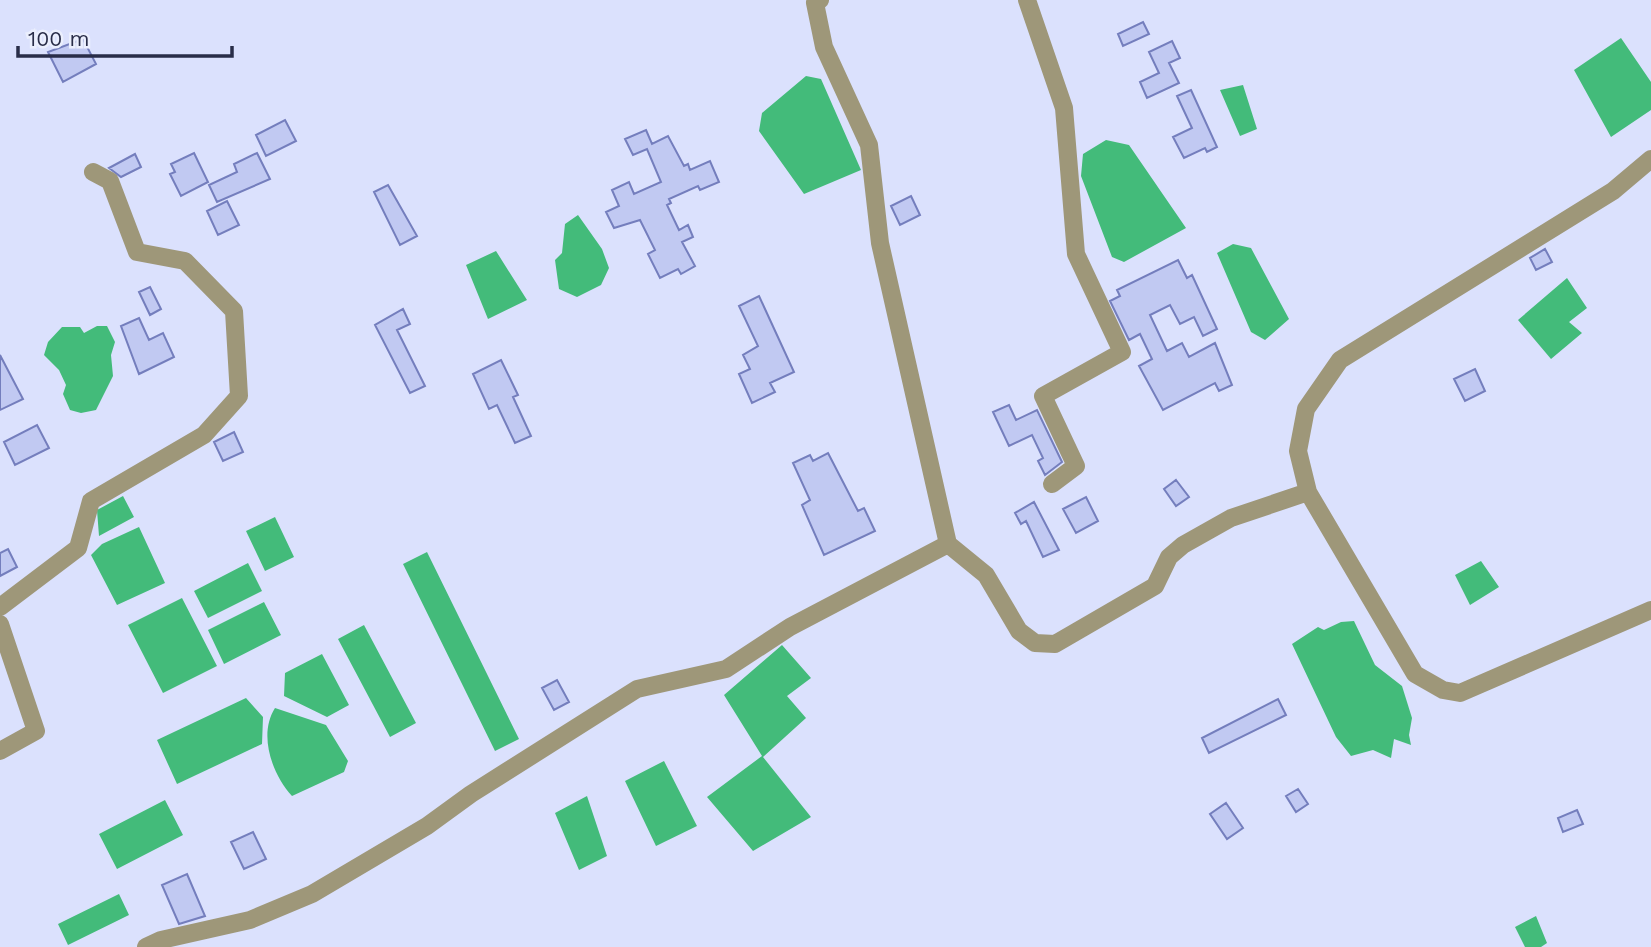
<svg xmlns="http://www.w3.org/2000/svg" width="1651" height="947" font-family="'Work Sans',sans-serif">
<rect width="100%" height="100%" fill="#dbe1fd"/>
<path fill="#43bb7a" d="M1621 38 1651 82V110L1611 137 1574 70Z
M806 76 821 79 861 170 804 194 759 131 762 113Z
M1243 85 1257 129 1240 136 1220 90Z
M1106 140 1129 145 1186 228 1124 262 1112 257 1081 176 1083 154Z
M578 215 602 249 609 268 601 285 577 297 559 289 555 260 562 253 565 224Z
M1233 244 1251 248 1289 319 1265 340 1251 332 1217 253Z
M496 251 527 300 488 319 466 265Z
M1567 278 1587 308 1569 322 1582 333 1551 359 1518 320Z
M97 326H107L115 342 111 355 113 376 96 410 81 413 70 410 63 394 66 385 59 370 44 355 48 342 62 327H80L84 333Z
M123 496 134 517 99 536 97 510Z
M275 517 294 557 265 571 246 531Z
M139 527 165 583 117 605 91 555 102 544Z
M427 552 519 739 495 751 403 564Z
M1481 561 1499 587 1470 605 1455 575Z
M248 563 262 591 208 618 194 591Z
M182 598 217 666 163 693 128 625Z
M264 602 281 635 224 664 208 630Z
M1354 621 1375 665 1402 686 1412 718 1409 735 1411 745 1394 739 1391 758 1373 750 1351 756 1336 737 1292 644 1318 627 1324 630 1341 622Z
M364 625 416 723 390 737 338 639Z
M782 645 811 678 787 696 806 718 763 757 811 817 753 851 707 797 762 756 724 695Z
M322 654 349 705 327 717 284 696 285 673Z
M246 698 263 717 262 744 177 784 157 740Z
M275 708 326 725 348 761 344 772 292 796C272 774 258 735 275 708Z
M664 761 697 826 656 846 625 781Z
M587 796 607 856 579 870 555 813Z
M165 800 183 835 117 869 99 834Z
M119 894 129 915 68 945 58 924Z
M1536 916 1547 943 1541 947H1525L1515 927Z"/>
<path fill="#c1c9f2" stroke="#747ebd" stroke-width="2" d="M1143 22 1149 34 1123 46 1118 34Z
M83 39 96 64 63 82 48 52Z
M1172 41 1180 58 1169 63 1179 83 1147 98 1140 82 1159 73 1149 52Z
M1191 90 1217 147 1207 152 1205 148 1184 158 1173 137 1192 128 1177 96Z
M285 120 296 141 266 156 256 135Z
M646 130 652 144 668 136 684 166 688 164 690 170 710 161 719 182 700 190 698 186 669 199 671 203 667 205 679 230 688 225 693 237 682 242 695 266 681 274 678 269 660 278 648 254 655 250 640 220 614 228 606 212 619 206 612 190 629 182 634 194 661 182 647 149 633 155 625 139Z
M194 153 208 182 181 196 170 174 175 172 171 164Z
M257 153 270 179 217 202 209 185 237 172 234 164Z
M135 154 141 167 121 177 109 168Z
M388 185 417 236 400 245 374 192Z
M911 196 920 215 900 225 891 206Z
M227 201 239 225 218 235 207 211Z
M1545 249 1552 262 1536 270 1530 258Z
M1178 260 1187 278 1192 275 1217 329 1203 336 1194 317 1180 324 1170 305 1150 315 1167 351 1182 343 1189 357 1215 343 1232 385 1219 391 1215 383 1163 410 1139 366 1152 359 1140 334 1129 340 1110 301 1120 296 1117 290Z
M150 287 161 309 150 315 139 292Z
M759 296 794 372 770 383 775 392 752 403 739 374 750 369 743 355 758 346 739 306Z
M403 309 410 324 397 330 425 386 410 393 375 325Z
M139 318 149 340 163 333 174 357 139 374 121 326Z
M0 355 23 399 0 410Z
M501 360 518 395 513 397 531 436 515 443 497 405 489 409 473 374Z
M1475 369 1485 391 1465 401 1454 379Z
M1009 405 1016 420 1037 410 1062 462 1045 475 1038 461 1043 458 1032 435 1009 446 993 412Z
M37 425 49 448 15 465 4 442Z
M234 432 243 452 223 461 214 442Z
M828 453 858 511 864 508 875 531 824 555 802 505 810 500 793 463 810 455 813 461Z
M1176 480 1189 497 1176 506 1164 489Z
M1086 497 1098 521 1076 533 1063 509Z
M1034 502 1059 550 1043 557 1026 521 1021 524 1015 513Z
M8 549 17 567 0 576V553Z
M557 680 569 702 554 710 542 688Z
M1278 699 1286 715 1209 753 1202 738Z
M1298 789 1308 804 1296 812 1286 796Z
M1226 803 1243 828 1227 839 1210 814Z
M1577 810 1583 824 1563 832 1558 818Z
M253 832 266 859 244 869 231 842Z
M187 874 205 916 179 924 162 885Z"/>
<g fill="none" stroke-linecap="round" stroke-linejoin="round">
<path stroke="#9e9779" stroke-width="18" d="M820 0 815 3 824 47 869 145 880 243 948 544
M1027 0 1064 108 1076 254 1122 352 1043 396 1076 466 1052 484
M1308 492 1298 451 1306 409 1340 360 1613 191 1651 159
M0 607 78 548 91 501 204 435 239 396 234 311 185 261 137 252 110 181 93 172
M0 624 36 731 0 751
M146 947 161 940 250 920 312 894 427 826 471 794 637 689 726 669 790 627 948 544 986 575 1019 631 1035 643 1055 644 1155 586 1169 557 1183 545 1231 518 1308 492 1415 674 1443 690 1460 693 1651 610"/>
</g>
<path d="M18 46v10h214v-10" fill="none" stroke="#292d48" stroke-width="3.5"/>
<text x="28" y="46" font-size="21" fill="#292d48" stroke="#ebeffd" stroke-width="5" paint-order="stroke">100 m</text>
</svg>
